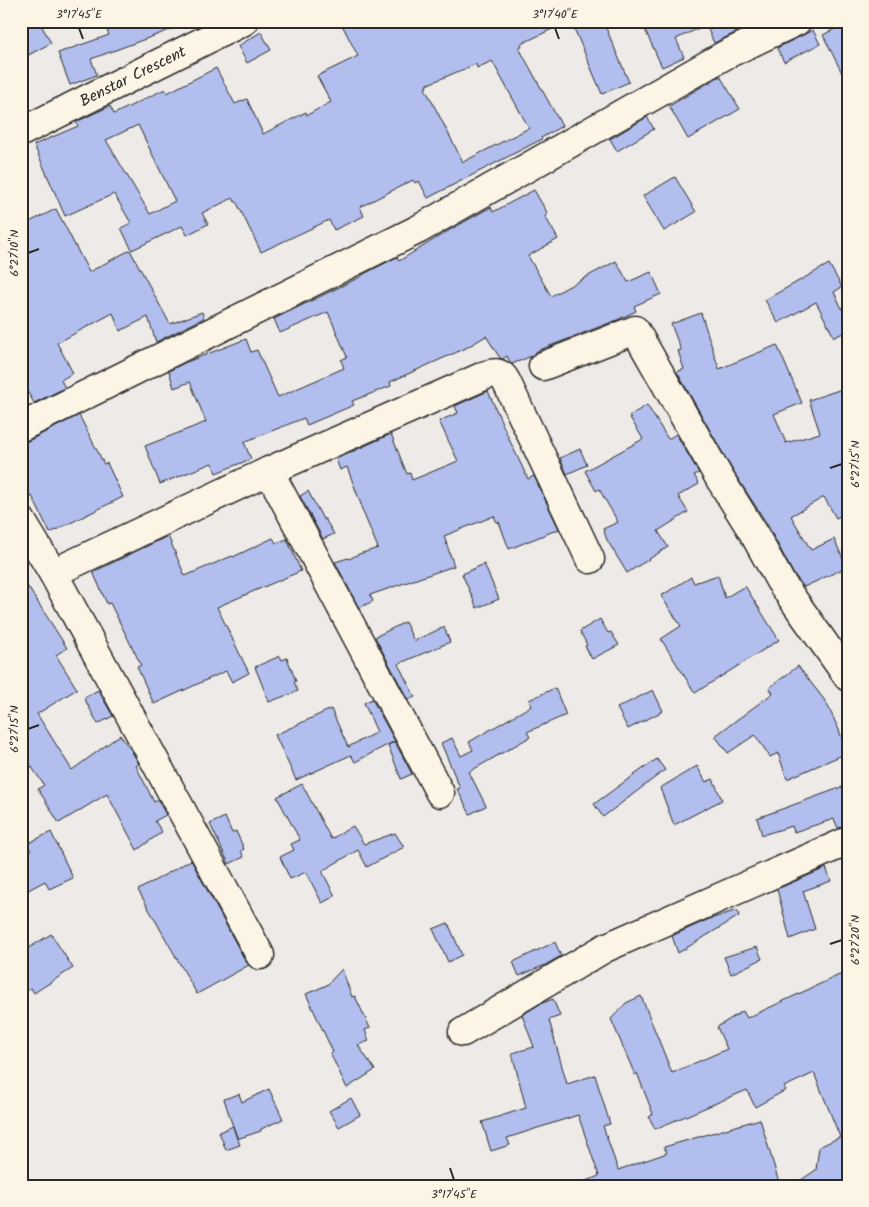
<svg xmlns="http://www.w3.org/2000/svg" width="869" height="1207" font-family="Kalam,sans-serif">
<rect width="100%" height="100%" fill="#edeae7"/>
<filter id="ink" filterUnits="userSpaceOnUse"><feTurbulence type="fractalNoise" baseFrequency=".02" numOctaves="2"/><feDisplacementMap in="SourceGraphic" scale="10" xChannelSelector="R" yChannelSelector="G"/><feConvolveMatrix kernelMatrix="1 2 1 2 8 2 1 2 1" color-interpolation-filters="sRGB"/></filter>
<g filter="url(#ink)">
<path fill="#b1beee" stroke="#2b2b2b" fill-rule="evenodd" d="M21 21H39L51 43 21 59Z
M135 21H189V23L91 59 97 75 70 85 58 53 109 35 107 31Z
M340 21H569L521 44 522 46 519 48 562 126 541 138 542 139 428 198 419 181 415 183 413 180 360 207 364 216 334 230 329 220 261 252 236 201 235 202 233 198 202 213 208 224 187 235 182 226 132 250 121 228 131 223 114 194 65 216 34 145 78 126 76 122 110 106 114 114 165 89 167 93 216 68 235 104 247 99 263 134 306 112 307 115 331 102 317 76 358 56ZM492 61 529 128 463 162 425 88 427 87 426 85 476 64 477 68ZM138 125 175 201 150 214 106 140Z
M571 21H603L629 82 602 94Z
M641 21H760L714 43 706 25 676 39 684 57 662 67Z
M848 22V85L823 35Z
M813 30 820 44 784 62 777 48Z
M261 32 271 50 247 63 238 46Z
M720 76 740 109 688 139 669 106Z
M647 117 654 129 617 151 610 139Z
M675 177 696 212 664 231 643 196Z
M534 190 548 214 545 216 558 239 528 256 551 296 616 261 628 282 651 272 661 294 634 306 636 311 617 320 537 351 532 356 512 364 510 362 507 356 503 359 500 358 486 336 466 348 390 382 391 386 352 401 354 405 307 425 304 418 244 442 251 459 216 473 212 463 160 484 145 446 206 422 190 382 174 388 169 371 184 363 246 339 251 352 257 350 278 397 344 368 341 360 347 357 328 312 280 333 274 319 362 276V275L397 257 399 261 448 231 491 207 493 212Z
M56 209 89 272 130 250 170 324 202 312 204 318 156 342 148 317 120 331 113 313 57 343 73 373 61 380 65 388 34 403 27 391 21 394V226Z
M829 264 842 287 834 292 848 321V331L834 337 816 302 778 323 765 300Z
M701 313 719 369 777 345 802 403 774 414 786 443 820 433 809 400 848 387V512L836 518 824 497 791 516 811 550 834 539 847 567 804 587 793 573 767 524 733 471 677 372 684 369 678 351 681 350 671 324Z
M488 391 509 439 528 479 534 476 559 529 509 549 499 522 497 523 494 516 444 536 454 566 370 595 373 601 359 608 335 562 348 558 349 559 359 554 378 548 361 507H362L347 467 340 470 336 459 391 434 407 474 410 473 412 480 458 461 439 421 458 413 455 406Z
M647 405 668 439 676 434 699 473 694 475 699 484 678 496 688 512 658 531 668 547 627 573 607 540 603 529 618 522 599 489 596 491 585 471 643 439 629 416Z
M79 415 104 464 107 463 123 497 50 533 32 496 30 497 21 481V442L28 441Z
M580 449 587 465 567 474 560 458Z
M308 491 323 519H325L334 534 323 539 300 496Z
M168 536 185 576 232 556 233 557 273 538 276 543 287 539 301 571 217 607 249 673 232 682 226 671 154 704 137 667 141 665 110 603 107 604 93 572Z
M484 564 499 599 477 608 462 574Z
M718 575 725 598 745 586 779 640 695 693 661 639 681 626 661 596 691 577 694 583Z
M21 576 67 648 56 655 77 689 37 714 72 770 120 735 131 750 139 764 136 766 154 802 158 800 166 815 155 821 162 832 137 850 107 794 59 823 38 789 44 785 27 760 21 763Z
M600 619 608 633 611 632 619 645 592 659 585 646 587 645 580 631Z
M405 622 414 641 444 627 450 642 398 664 415 697 408 700 375 637Z
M280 656 282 660 287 658 296 681 294 682 298 691 269 702 255 667Z
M798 666 826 702 839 730 847 753 787 779 778 753 770 757 755 735 728 753 715 736 773 693 769 688Z
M555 688 566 715 527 732 530 737 469 772 486 806 470 814 457 789 460 788 441 743 452 738 461 756 473 750 469 742 531 706 529 700Z
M98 690 113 716 98 724 84 698Z
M653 690 663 711 628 729 617 708Z
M372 699 395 741 355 762 351 755 296 780 275 735 331 709 348 747 377 732 364 703Z
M395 742 412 774 401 779 388 745Z
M657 759 665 770 603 817 594 804 620 785Z
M697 766 706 782 713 779 722 800 674 825 660 788Z
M302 784 331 839 353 826 364 844 395 833 404 847 367 867 358 850 322 871 335 896 322 903 306 872 290 879 280 857 294 850 291 844 300 840 277 797Z
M848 785V826L838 828 834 819 794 832 792 826 762 835 757 818Z
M225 817 232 833 236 831 244 849 241 851 244 857 229 864 210 824Z
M51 832 73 878 49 889 45 881 21 894V856L31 851 27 844Z
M191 860 246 962 249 965 197 994 138 890Z
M826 868 831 881 803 891 815 929 790 939 777 889Z
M737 910 739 916 678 953 672 936 707 920Z
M448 923 462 955 448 962 433 929Z
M51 934 73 968 34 993 31 988 21 994V953Z
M555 942 561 956 545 965 519 976 513 962Z
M757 947 762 959 731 974 724 957Z
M342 969 352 997 355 996 370 1028 365 1030 369 1041 358 1045 375 1070 347 1088 330 1053 333 1052 306 994 327 985Z
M848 971V1186H792L816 1170 819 1147 840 1137 814 1073 784 1087 786 1090 755 1107 747 1090 655 1129 649 1117 653 1114 637 1073 635 1075 611 1019 626 1003 641 996 672 1073 727 1049 717 1027 743 1011 747 1018Z
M553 999 560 1016 549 1020 567 1084 595 1075 610 1124 603 1126 618 1170 667 1153 664 1147 760 1119 780 1186H580V1183L599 1176 578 1115 507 1138 510 1145 491 1151 482 1122 526 1108 512 1053 534 1047 522 1015 540 1004Z
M269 1089 283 1119 261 1129V1131L237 1139 224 1099 239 1094 242 1102Z
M351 1098 360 1115 339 1127 329 1111Z
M233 1126 240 1145 226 1150 219 1132Z"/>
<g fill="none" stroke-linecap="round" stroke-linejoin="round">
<defs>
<g id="minor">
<path id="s1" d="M21 132 244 21"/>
<path d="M543 366 635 330 720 479 753 532 780 581 848 677"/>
<path d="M21 427 419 229 725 55 797 21"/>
<path d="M269 471 440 793"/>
<path d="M21 520 53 573 260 955"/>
<path d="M53 573 269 471 486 375C496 372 501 372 506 381L590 559"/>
<path d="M463 1032 605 948 848 841"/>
</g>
</defs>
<use href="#minor" stroke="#2b2b2b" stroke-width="31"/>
<use href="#minor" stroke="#fcf5e5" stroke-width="28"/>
</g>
</g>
<path fill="none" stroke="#2b2b2b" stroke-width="2" d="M79 28 83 39M555 28 559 39M28 253 39 249M830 468 842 464M28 729 39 725M830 944 842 940M450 1168 454 1180"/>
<g text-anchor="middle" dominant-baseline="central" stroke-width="4" stroke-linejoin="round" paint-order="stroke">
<g font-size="16" fill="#2b2b2b" stroke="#fcf5e5">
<text stroke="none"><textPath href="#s1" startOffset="125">Benstar Crescent</textPath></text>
</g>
</g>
<rect width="869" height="1207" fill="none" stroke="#fcf5e5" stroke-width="55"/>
<rect x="28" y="28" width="814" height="1152" fill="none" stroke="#2b2b2b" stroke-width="2"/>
<g font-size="12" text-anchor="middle" fill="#2b2b2b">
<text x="79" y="18">3°17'45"E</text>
<text x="555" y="18">3°17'40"E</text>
<text transform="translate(14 253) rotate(-90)" y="4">6°27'10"N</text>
<text transform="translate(855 464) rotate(-90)" y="4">6°27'15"N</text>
<text transform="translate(14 729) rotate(-90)" y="4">6°27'15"N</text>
<text transform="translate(855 940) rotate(-90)" y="4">6°27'20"N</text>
<text x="454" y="1198">3°17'45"E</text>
</g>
</svg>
